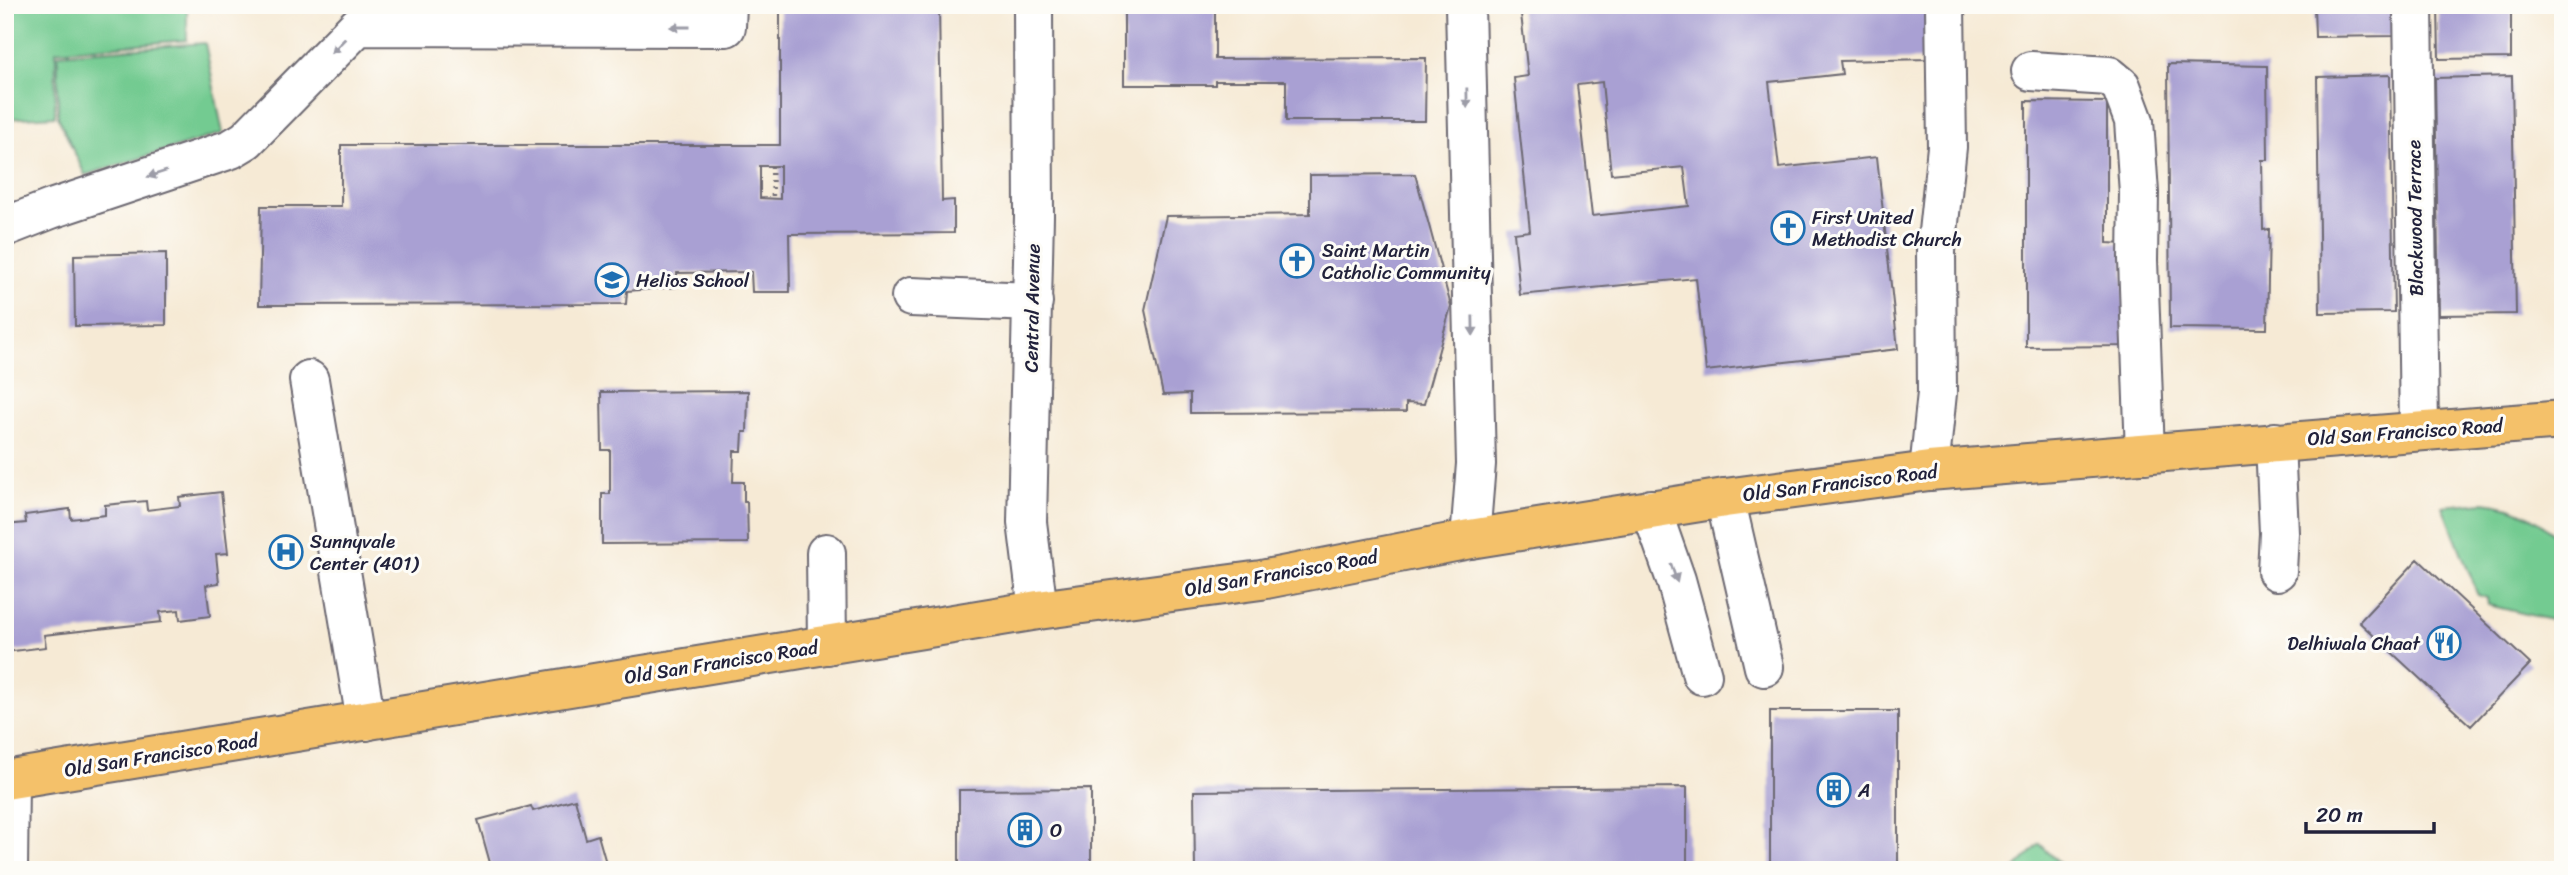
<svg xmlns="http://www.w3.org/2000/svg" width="2568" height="875" font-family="Sriracha,sans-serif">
<rect width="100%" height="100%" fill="#fdfcf7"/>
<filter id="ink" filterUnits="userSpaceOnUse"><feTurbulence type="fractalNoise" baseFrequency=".0143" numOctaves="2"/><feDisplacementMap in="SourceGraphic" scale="14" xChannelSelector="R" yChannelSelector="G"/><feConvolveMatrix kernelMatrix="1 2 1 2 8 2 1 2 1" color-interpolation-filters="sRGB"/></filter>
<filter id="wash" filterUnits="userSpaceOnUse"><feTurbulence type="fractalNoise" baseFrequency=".00686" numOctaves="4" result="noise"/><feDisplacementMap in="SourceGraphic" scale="28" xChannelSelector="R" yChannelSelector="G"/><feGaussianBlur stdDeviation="1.57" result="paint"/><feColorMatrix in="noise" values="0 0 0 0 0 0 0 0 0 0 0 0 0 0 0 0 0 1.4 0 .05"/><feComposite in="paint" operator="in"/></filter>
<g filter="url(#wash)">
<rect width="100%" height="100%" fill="#f6ead5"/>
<path fill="#73cb91" stroke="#4a7666" stroke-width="2" d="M5 5H187V40L56 51 55 116 5 119Z
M205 43 223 133 85 175 58 117V54Z
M2484 502C2515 505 2548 520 2563 548V623L2488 605 2487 598 2478 595 2443 506Z
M2040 844 2066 870H2014Z"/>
<g id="blocks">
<path fill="#a9a0d3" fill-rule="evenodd" d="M780 5H939L942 201 954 200V233L789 234 790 292H752L751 272 677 273V287L627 291 626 304 259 305 261 206H341V145H780ZM760 166H780V199L760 198Z
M1124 5H1215V59L1426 58 1425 121H1286V81H1215V85H1124Z
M1520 5H1928L1929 59 1840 61 1842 74 1769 82 1779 168 1877 157 1898 349 1706 371 1696 278 1520 295 1514 233 1530 231 1514 78 1528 76ZM1602 82 1611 174 1684 167 1689 206 1592 216 1577 85Z
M2314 5H2394V36L2315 37Z
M2438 5H2511V58L2439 59Z
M2168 64 2267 66 2268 160H2262L2263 230 2269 229 2267 329 2170 328Z
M2390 75 2394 312 2320 313 2317 77Z
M2512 76 2516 314 2439 315 2435 78Z
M2026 101 2107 102V243L2124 244V346L2026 347Z
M1415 174 1451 306 1424 404 1406 403V412L1190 413V394L1163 395 1145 310 1166 216 1310 214V175Z
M166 253V325L75 326 74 255Z
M748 391 747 432H743L742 451H734L733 482H744V502H747L748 543 602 544V494H610V450H602L601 392Z
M221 492 228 553 216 554 219 583 206 585 210 616 180 620 179 610 160 612 161 622 44 635 46 647 5 652V525L26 523 25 515 70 509 71 519 105 515V505L146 501 147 510 180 506 179 497Z
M2418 559 2530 664 2471 726 2359 622Z
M1770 711H1898V870H1770Z
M1687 787V870H1195L1194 791Z
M1091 789V870H959V790Z
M575 799 586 839 598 835 608 870H492L478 820 531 806 533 811Z"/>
</g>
</g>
<g filter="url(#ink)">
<use href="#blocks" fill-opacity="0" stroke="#6c6871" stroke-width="2"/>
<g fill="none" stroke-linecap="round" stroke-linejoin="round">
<defs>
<path id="minor" d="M1033 5 1034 216 1027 522 1038 610
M1465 5 1476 464 1470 539
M2413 5 2419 430
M2031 71 2109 76 2121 86 2134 121 2139 193 2138 260 2145 454
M5 227 51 209 231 149 246 140 358 26 726 27 727 5
M911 297 1033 302
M309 380 366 721
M2275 442 2279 533 2277 571
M1929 471 1937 393 1936 251 1947 147 1945 5
M1725 498 1764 667
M1651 509 1676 580 1702 675
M826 553 827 645
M8 870 9 780"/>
<path id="major" d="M5 780 1038 610 1261 580 1470 539 1725 498 1929 471 2563 420"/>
</defs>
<use href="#minor" stroke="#6c6871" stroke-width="42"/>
<use href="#major" stroke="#6c6871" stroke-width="42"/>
<path stroke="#6c6871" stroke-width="4.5" stroke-dasharray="2 5" stroke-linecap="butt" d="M772 166 773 198"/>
<use href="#minor" stroke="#fff" stroke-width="38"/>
<use href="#major" stroke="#f4c16a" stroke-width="38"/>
</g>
<defs><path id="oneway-solid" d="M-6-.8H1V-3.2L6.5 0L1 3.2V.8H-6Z" transform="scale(1.75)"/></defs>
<g fill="#9c9ca7">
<use href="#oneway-solid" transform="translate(680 27) rotate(-180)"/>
<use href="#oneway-solid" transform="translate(338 46) rotate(134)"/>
<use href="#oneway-solid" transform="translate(1467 98) rotate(89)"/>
<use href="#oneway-solid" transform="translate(157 174) rotate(162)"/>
<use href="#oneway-solid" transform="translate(1473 326) rotate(89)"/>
<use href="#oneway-solid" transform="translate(1674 573) rotate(71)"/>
</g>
</g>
<defs>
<symbol id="church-ring" viewBox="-11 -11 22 22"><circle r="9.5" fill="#fdfcf7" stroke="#1f6fb2" stroke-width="1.5"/><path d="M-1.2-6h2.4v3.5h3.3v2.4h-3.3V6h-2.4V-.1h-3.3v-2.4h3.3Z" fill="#1f6fb2"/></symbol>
<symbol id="school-ring" viewBox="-11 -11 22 22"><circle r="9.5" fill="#fdfcf7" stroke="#1f6fb2" stroke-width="1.5"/><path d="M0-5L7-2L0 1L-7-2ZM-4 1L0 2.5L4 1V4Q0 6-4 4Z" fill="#1f6fb2"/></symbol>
<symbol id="hospital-ring" viewBox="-11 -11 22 22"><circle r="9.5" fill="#fdfcf7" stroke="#1f6fb2" stroke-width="1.5"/><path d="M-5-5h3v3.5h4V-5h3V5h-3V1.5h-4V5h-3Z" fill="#1f6fb2"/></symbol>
<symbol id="restaurant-ring" viewBox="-11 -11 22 22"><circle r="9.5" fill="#fdfcf7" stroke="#1f6fb2" stroke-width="1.5"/><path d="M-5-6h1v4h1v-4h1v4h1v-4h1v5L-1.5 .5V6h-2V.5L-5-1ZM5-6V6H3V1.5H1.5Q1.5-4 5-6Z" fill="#1f6fb2"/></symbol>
<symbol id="building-ring" viewBox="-11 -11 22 22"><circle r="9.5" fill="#fdfcf7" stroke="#1f6fb2" stroke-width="1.5"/><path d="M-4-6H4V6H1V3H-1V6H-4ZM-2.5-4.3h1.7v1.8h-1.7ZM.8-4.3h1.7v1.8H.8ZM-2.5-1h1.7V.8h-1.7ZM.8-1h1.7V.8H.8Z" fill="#1f6fb2"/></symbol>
</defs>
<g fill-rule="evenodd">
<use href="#church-ring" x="1769" y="209" width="38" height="38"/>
<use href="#church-ring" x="1278" y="242" width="38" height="38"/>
<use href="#school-ring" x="593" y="261" width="38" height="38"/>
<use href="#hospital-ring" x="267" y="533" width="38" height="38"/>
<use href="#restaurant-ring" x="2425" y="624" width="38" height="38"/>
<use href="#building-ring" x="1815" y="771" width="38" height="38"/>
<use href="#building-ring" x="1006" y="811" width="38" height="38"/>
</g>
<g text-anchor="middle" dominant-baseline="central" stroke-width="6" stroke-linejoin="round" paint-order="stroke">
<g font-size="19" fill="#22223b" stroke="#fdfcf7" text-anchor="start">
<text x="1812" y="217">First United<tspan x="1812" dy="22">Methodist Church</tspan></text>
<text x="1322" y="250">Saint Martin<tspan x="1322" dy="22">Catholic Community</tspan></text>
<text x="636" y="280">Helios School</text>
<text x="310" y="541">Sunnyvale<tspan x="310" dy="22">Center (401)</tspan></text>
<text x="2420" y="643" text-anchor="end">Delhiwala Chaat</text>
<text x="1858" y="790">A</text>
<text x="1050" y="830">O</text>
</g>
<g font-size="19" fill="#22223b" stroke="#fdfcf7">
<text transform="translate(2415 218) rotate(-91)">Blackwood Terrace</text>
<text transform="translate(1032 308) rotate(-89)">Central Avenue</text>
<text transform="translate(2405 432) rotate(-4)">Old San Francisco Road</text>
<text transform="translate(1840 483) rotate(-7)">Old San Francisco Road</text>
<text transform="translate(1281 573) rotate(-10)">Old San Francisco Road</text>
<text transform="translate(721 662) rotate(-9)">Old San Francisco Road</text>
<text transform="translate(161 755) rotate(-9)">Old San Francisco Road</text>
</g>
</g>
<rect width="2568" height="875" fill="none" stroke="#fdfcf7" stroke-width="28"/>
<path d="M2306 822v10h128v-10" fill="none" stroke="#22223b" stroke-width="3.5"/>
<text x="2316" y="822" font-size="21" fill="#22223b" stroke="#fdfcf7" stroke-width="5" paint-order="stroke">20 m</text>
</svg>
